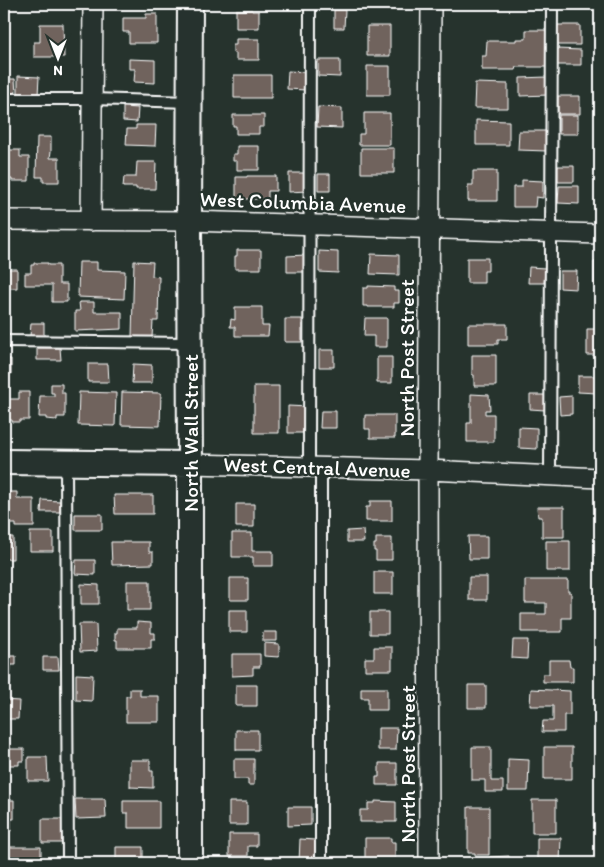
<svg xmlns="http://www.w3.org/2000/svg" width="604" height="867" font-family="Itim,sans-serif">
<rect width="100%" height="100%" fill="#26332d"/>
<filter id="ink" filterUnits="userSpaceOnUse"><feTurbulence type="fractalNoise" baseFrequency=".02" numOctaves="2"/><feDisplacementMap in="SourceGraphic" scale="10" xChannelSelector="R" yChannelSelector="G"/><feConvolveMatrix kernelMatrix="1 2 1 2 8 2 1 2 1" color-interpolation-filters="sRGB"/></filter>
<g filter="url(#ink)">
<path fill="#70635d" stroke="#fff" d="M236 10H252V11H259V28H236Z
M334 10H345L344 28H334Z
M146 14H157V43H129V32H123V18H146Z
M4 24H8V59H4Z
M40 24H63L64 57H34V42H40Z
M557 25H580V45H558Z
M367 26H390V56H367Z
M526 30H547V67H516L515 70H482V56H486L487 41H516V39H526Z
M236 39H259V60H236V53H233V45H236Z
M557 49 581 50V65H557Z
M129 59 155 60V83L134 82 135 69H129Z
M318 60H340V77L318 76Z
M367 66H390V95H367Z
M288 71 306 72V90L287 89Z
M234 75H271V98H234Z
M18 76 39 77 38 95H18Z
M547 77 548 95 520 96V78Z
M4 79H15L16 94 4 95Z
M475 83 508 84V108H474Z
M558 96H580V114H558Z
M123 107 138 108 137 122 123 121Z
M318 107 342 108V128L317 127Z
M364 113H390V145H359V134H364Z
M233 115H264V127H259V134H236V126H233Z
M559 115H578V134H559Z
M476 120 509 121V145H476Z
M136 125H156L155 146 126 145 127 129H136Z
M519 131H547V151L518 150Z
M37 137H51V151L50 158H59V182H43V177H36Z
M237 146H259V170H237V161H233V154H237Z
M361 148H394V173H361Z
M7 150H20V157H29V181H12V179H4V156H7Z
M137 162H156L155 189H136V187H123L124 177H136Z
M558 166H574V182H558Z
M473 171H497V201H468V185H473Z
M289 173H306L307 191 289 192Z
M318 174H330V191H318Z
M247 176H276V191H268V199H236V177H247Z
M522 180 543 181V198L536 197 535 207H513V187H522Z
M559 186H579V204L558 203Z
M237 250H261V269H235V256H237Z
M319 251 338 252V273L319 272Z
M371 254 399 255V275L370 274Z
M306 255 307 272H287V256Z
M467 258H488V271H484V283H467Z
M134 261 153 262 152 276 159 277 158 321H153L152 337H132Z
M4 262H6V269H17V288H4Z
M79 262H97V270L125 271 124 299 78 297Z
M594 262H600V286H594Z
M34 263H48V265H59V284H67V302H52V285H25V273H31V265H34Z
M529 267 545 268 544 283H528Z
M560 271H577L576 289 560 288Z
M368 286 394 287V291H399V303H394V307H368V306H363V288H368Z
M79 302H94V312H122V329L75 331V311H80Z
M235 307H262V326H269L268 336H235V327H230L231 319 235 320Z
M365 318H387V347H374V336H364Z
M285 319H302V342H285Z
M31 323H44V337L30 336Z
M468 324H507V339H498V344H468Z
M587 329H600V355H587Z
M37 348H60L61 360H37Z
M319 350H334V367H319Z
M472 355H496V386H474V375H472Z
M377 357H392V383H377Z
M4 359H11V374H4Z
M88 364H108L109 382H88Z
M133 364 152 365V383H132Z
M578 376H597V393L578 392Z
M51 384H62V393H65V417H57V420L46 419V417H39L40 396H54V393H51Z
M254 386H279V433H254Z
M19 392H29V420H20V422H12V420H4V399H19Z
M79 392 116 393 115 426 78 425Z
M122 392 161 393 160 426 121 425Z
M471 394 489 395 490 410H485V414H494V442H467V423H471Z
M530 395H545V410L530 409Z
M572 396V414L560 415 559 397Z
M288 406 308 407 307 433H288Z
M595 406H600V431H595Z
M321 411H336V428H320Z
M365 415H395V438H370V429H365Z
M519 427 537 428V449L519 448Z
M4 492H17V499H34V527H16V524H4Z
M114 495H153V514H115Z
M42 500 60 501V512H41Z
M370 501H392V521H366V507H370Z
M236 504H254V527H236Z
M537 507H564V537H542V517H538Z
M75 514H102V530H75Z
M363 530 364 542H347V531Z
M30 532H53V551H30Z
M232 533H252V551H273V566H253V557H232Z
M468 536H487V559H469Z
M4 537H13V559H4Z
M376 538H392V560H376V551H374V544H376Z
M546 541H570V571H546Z
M111 542H149V552H153V564L112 565Z
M76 560H95V575L75 574Z
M374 572H393V594H374Z
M469 577H487V600H469Z
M230 578H248V600H230Z
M525 580H568V592H571V618H562V632H521V614H546V603H525Z
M127 581H150V610H127Z
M81 584 99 585V604H81Z
M229 610H247V632H229Z
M370 612H388V634H370Z
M137 622 151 623V633H155V639H151V648H117V640H115V633H117V628H137Z
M79 624H96L97 651 80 652Z
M263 632H277V641H263Z
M513 640H528L527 659 512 658Z
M264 643 279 644V657L264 656Z
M374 647H392V670H365V658H374Z
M232 654H260V667H253V675L232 676Z
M4 656H16V665H11L10 685H4Z
M43 657H58L59 670H43Z
M549 660H569L570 667H573V682H543V674H549Z
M76 674 93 675 92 701 76 700Z
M236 685H257V706H236Z
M468 685H486V708H468Z
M361 688H387V710H368V698H361Z
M130 689H140V696H159V722H126V696H130Z
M531 689 570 691V715H564V732H542L543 721H553V706H530Z
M4 700 19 701 18 719H4Z
M378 728H397L396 750H378Z
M236 730H258V750H236Z
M4 745H7V749H24V761H19V765H4Z
M472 747H491V781H503V792H485V780H472Z
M544 747H572V779H544Z
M28 757H47L48 781H28Z
M234 759H254V785H248V779H234Z
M508 759 529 760 528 791H508Z
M130 760H150V771H153V788L130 787Z
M379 763H397V785H376V777H379Z
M75 799H105L106 818 76 819Z
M4 800H14V819H11V831H4Z
M532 800H556V833H532Z
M123 801H159V828H128V813H123Z
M375 801 396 802V822H360V810H368V803H375Z
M229 802H247V825H229Z
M288 807H311V825L288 826Z
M468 807H489V855H475V853H468Z
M42 819H65V843H42Z
M229 834H257V846H248V856H229Z
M365 838H391V842H395V861H365Z
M537 838H561L560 863H537Z
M300 839 315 840 314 863H299Z
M8 847H41V863H8Z
M116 847H143V863H116Z
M509 856V863H490V857Z"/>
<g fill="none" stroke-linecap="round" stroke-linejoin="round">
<defs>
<path id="service" d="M4 99H92L189 102
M4 341 190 343
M66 463 68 863
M309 467 310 4
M321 467V863
M550 476 552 4"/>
<path id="minor" d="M4 220 189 221 600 234
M91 221 93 4
M190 464 428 470 600 478
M429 863 428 470 431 4"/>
<path id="tertiary" d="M190 4 189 221 190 464V863
M4 462 190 464"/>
</defs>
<use href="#service" stroke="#fff" stroke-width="14"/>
<use href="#minor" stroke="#fff" stroke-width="22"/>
<use href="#tertiary" stroke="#fff" stroke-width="28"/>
<use href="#service" stroke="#26332d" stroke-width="10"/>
<use href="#minor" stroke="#26332d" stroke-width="19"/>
<use href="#tertiary" stroke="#26332d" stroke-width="24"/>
</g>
</g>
<g text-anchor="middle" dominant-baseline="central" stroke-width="4.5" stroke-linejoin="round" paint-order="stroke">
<g font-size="21" fill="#fff" stroke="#26332d">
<text transform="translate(303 202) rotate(2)">West Columbia Avenue</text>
<text transform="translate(406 358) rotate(-90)">North Post Street</text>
<text transform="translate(190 433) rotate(-90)">North Wall Street</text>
<text transform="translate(317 467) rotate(2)">West Central Avenue</text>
<text transform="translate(407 764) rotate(-90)">North Post Street</text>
</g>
</g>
<rect width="604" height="867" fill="none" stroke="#26332d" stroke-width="20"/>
<rect x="10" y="10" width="584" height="847" fill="none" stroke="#fff" stroke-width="2" filter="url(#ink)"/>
<g transform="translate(58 58) rotate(180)" stroke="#26332d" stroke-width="4" paint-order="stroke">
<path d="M0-4L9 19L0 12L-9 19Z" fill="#ffffff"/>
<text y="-8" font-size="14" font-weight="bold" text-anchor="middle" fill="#ffffff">N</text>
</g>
</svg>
